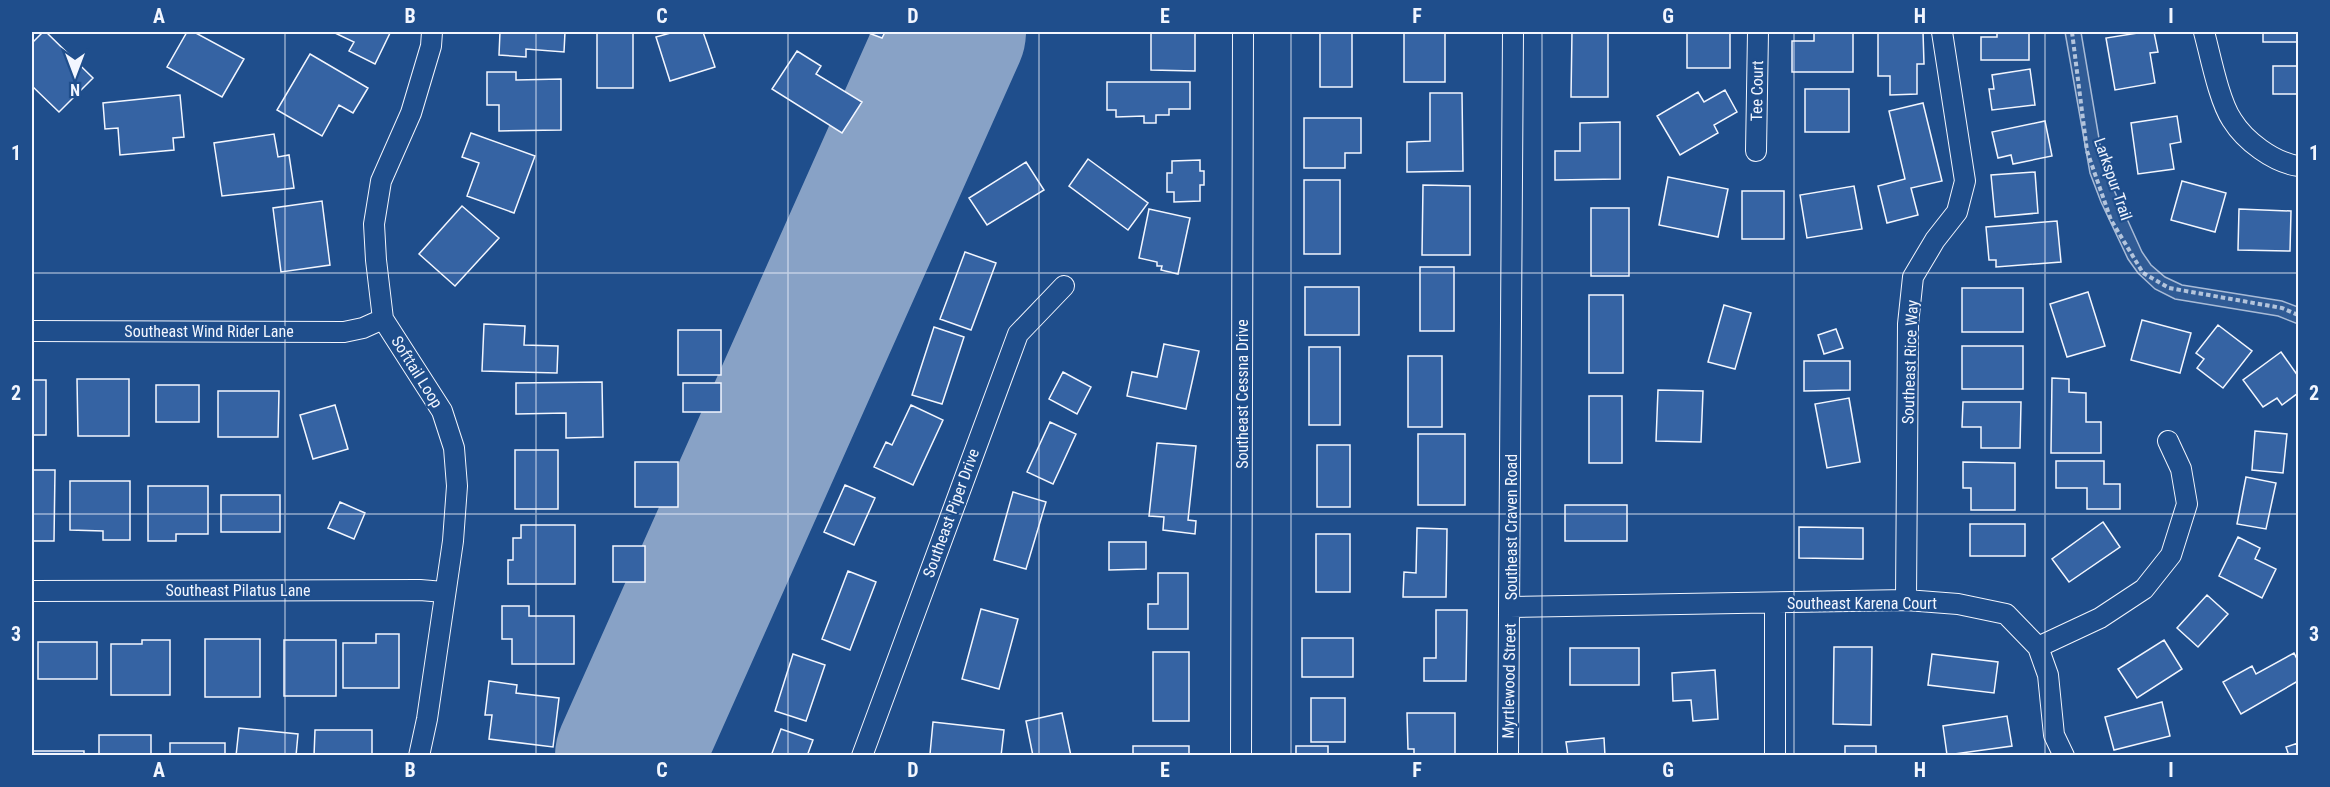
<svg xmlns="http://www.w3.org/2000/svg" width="2330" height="787" font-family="'Roboto Condensed',sans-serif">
<rect width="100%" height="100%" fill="#1f4e8c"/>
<path fill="#305b95" stroke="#a8bbd7" stroke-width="1.5" d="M2065 32H2081L2104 168 2142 252 2151 265 2165 277 2182 285 2282 301 2298 307V324L2278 316 2175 299 2155 289 2138 273 2128 259 2101 202 2090 173Z"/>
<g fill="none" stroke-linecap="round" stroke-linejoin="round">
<path stroke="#88a2c6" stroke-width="148" d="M629 756 952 32"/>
</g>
<path fill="#3563a3" stroke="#f2f6ff" stroke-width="1.5" d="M43 32H46L93 78 59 112 32 86V43Z
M187 32H194L244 59 222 97 167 67Z
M333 32H388L390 33 375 64 349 51 354 42Z
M500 32H565L564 52 526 49V57L499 55Z
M597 32H633V88H597Z
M674 32H703L715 67 670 81 656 37Z
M866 32H885L882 38Z
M1151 32H1195V71L1151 70Z
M1320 32H1352V87H1320Z
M1404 32H1445V82H1404Z
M1572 32H1608V97H1571Z
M1687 32H1730V68H1687Z
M1814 32H1853V72H1792V41H1814Z
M1878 32H1923L1924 64H1917V94L1890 95V76H1878Z
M1997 32H2029V60H1981V37H1997Z
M2144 32H2154L2158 52 2150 53 2155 83 2115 90 2106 38Z
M2263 32H2298V42H2263Z
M797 51 821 66 816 74 862 102 842 133 772 89Z
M310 54 368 88 353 113 339 105 322 136 277 110Z
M2273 66H2298V94H2273Z
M2030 69 2035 105 1992 110 1989 89H1994L1992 75Z
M487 72H516V80L561 79V130L499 131V105H487Z
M1107 82H1190V109H1169V115H1156V123H1144V116L1116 117V110H1107Z
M1805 89H1849V132H1805Z
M1725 90 1737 112 1714 125 1718 133 1680 155 1657 116 1698 92 1704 102Z
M1430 93H1462L1463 171 1407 172V142L1430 141Z
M180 95 184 137 173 138 174 150 120 155 118 128 105 129 103 103Z
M1923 103 1942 181 1911 188 1918 215 1887 223 1878 186 1905 179 1889 111Z
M2177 116 2181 142 2170 144 2174 169 2138 174 2131 123Z
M1304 118H1361V153H1345V168H1304Z
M2045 121 2052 156 2013 164 2011 155 1998 158 1992 132Z
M1620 122V179L1555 180V151H1580V123Z
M471 133 535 156 514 213 467 196 479 163 462 157Z
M274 134 278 157 289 155 294 188 222 196 214 143Z
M1088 159 1148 203 1128 230 1069 186Z
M1200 160V171H1204V185H1200V201L1174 202V192H1167V173H1172V161Z
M1026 162 1044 190 987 225 969 198Z
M2035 172 2038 213 1995 217 1991 175Z
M1668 177 1728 189 1718 237 1659 225Z
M1304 180H1340V254H1304Z
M2182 181 2226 193 2215 232 2171 220Z
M1423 185 1470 186V255H1422Z
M1854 186 1862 229 1807 238 1800 195Z
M1742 191H1784V239H1742Z
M322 201 330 265 281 272 273 208Z
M462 206 499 238 455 286 419 254Z
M1591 208H1629V276H1591Z
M1149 209 1190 218 1178 274 1161 270 1162 266H1157V262L1139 258Z
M2239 209 2291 211 2290 251 2238 250Z
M2057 221 2061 262 1996 267V260H1989L1986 227Z
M965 252 996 263 971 330 940 319Z
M1420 267H1454V331H1420Z
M1305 287H1359V335H1305Z
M1962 288H2023V332H1962Z
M2088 292 2105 346 2067 357 2050 304Z
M1589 295H1623V373H1589Z
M1724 305 1751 313 1735 369 1708 362Z
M2142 320 2191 333 2180 373 2131 360Z
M484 324 525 326 524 345 558 346 557 373 482 371Z
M2218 325 2252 351 2223 388 2197 368 2204 359 2196 353Z
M934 327 964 337 942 404 912 395Z
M1836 329 1843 348 1824 354 1818 335Z
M678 330H721V375H678Z
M1164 344 1199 351 1186 409 1127 396 1132 372 1157 377Z
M1962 346H2023V389H1962Z
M1309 347H1340V425H1309Z
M2281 352 2298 376V393L2282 405 2277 398 2263 407 2243 380Z
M1408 356H1442V427H1408Z
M1804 361H1850V390L1804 391Z
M1063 372 1091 387 1077 414 1049 399Z
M2052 378 2069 379V392L2086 393V422H2101V453H2051Z
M77 379H129V436H78Z
M32 380H46V435H32Z
M602 382 603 437 566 438V413L516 414V383Z
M683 383H721V412H683Z
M156 385H199V422H156Z
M1658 390 1703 391 1701 442 1656 441Z
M218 391H279L278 437H218Z
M1589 396H1622V463H1589Z
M1849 398 1860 462 1827 468 1815 404Z
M1963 402H2021L2020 448H1981V427H1962Z
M335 405 348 449 313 459 300 415Z
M911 405 943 420 913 485 874 467 886 442 892 445Z
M1050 422 1076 434 1053 484 1027 472Z
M2255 431 2287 434 2283 473 2252 470Z
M1418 434H1465V505H1418Z
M1157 443 1196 446 1188 520 1196 521 1195 534 1163 530 1164 517 1149 516Z
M1317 445H1350V507H1317Z
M515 450H558V509H515Z
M2056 461H2104V484H2120V509H2087V488H2056Z
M635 462H678V507H635Z
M1963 462 2015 463V510H1971V488H1963Z
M32 470H55L54 541H32Z
M2246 477 2276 483 2266 529 2237 524Z
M70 481H130V540H103V531L70 530Z
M845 485 875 498 854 545 824 532Z
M148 486H208V534H176V541H148Z
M1013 492 1046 502 1026 569 994 560Z
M221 495H280V532H221Z
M340 502 365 513 354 539 328 528Z
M1565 505H1627V541H1565Z
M2103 522 2120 547 2069 582 2052 559Z
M1970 524H2025V556H1970Z
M521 525H575V584H508V560H513V538H521Z
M1799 527 1863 528V559L1799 558Z
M1417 528 1447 529 1446 597H1403L1404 572 1416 573Z
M1316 534H1350V592H1316Z
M2238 537 2260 548 2255 559 2276 569 2262 598 2219 576Z
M1109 542H1146V569L1109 570Z
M613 546H645V582H613Z
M848 571 876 582 850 650 822 639Z
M1158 573H1188V629H1148V604H1158Z
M2207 595 2228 614 2198 647 2177 628Z
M502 606H529V616H574V664H512V639H502Z
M981 609 1018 619 999 689 962 679Z
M1436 610H1467L1466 681H1424V658H1436Z
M376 634H399V688H343V643H376Z
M1302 638H1353V677H1302Z
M205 639H260V697H205Z
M142 640H170V695H111V644H142Z
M284 640H336V696H284Z
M2164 640 2182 669 2137 698 2118 669Z
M38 642H97V679H38Z
M1834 647H1872L1871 725 1833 724Z
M1570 648H1639V685H1570Z
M1153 652H1189V721H1153Z
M2294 653 2298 661V681L2241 714 2223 682 2252 666 2256 674Z
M793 654 825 665 806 721 775 711Z
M1932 654 1998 662 1994 693 1928 685Z
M1715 670 1718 719 1693 721 1691 700 1673 701 1672 673Z
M489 681 517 685 516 693 559 698 553 747 489 739 492 715H485Z
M1311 698H1345V742H1311Z
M2162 702 2170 736 2114 750 2105 717Z
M1062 713 1071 756H1033L1026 721Z
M1407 713H1455V756H1414V749H1408Z
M2007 716 2012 746 1947 755 1943 726Z
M933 722 1004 730 1001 756 930 754Z
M239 728 298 734 296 756H236Z
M781 729 813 740 807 756H771Z
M315 730H372V756H314Z
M99 735H151V756H99Z
M1604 738 1605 756H1568L1566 742Z
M170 743H225V756H170Z
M2298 743V756H2289L2286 747Z
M1133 746H1189V756H1133Z
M1296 746H1328V756H1296Z
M1845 746H1876V756H1845Z
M32 751H84V756H32Z"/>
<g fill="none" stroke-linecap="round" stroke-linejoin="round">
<defs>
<path id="street" d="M2204 32C2210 54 2219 101 2232 120 2245 141 2273 162 2298 166
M1756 151 1758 32
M32 331 344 332 363 328 383 319
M32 591 420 590 444 592
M1906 600 1908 324 1913 277 1935 240 1957 212 1965 181 1942 32
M1775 604V756
M1510 607 1906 600 1958 604 2006 614 2038 647 2048 675 2054 735 2064 756
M2038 647 2100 618 2144 589 2171 555 2187 504 2181 469 2168 441
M419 756 427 719 453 541 457 486 454 448 442 411 383 319 376 260 374 224 381 181 411 113 431 46 432 32
M862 756 1018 334 1064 286
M1241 756 1243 32
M1508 756 1513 32"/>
</defs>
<use href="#street" stroke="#f2f6ff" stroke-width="22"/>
<path stroke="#b3c4dc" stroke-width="4" stroke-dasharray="4.5 3" stroke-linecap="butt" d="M2072 32 2087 151 2111 220 2143 273 2169 288 2282 308 2298 315"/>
<use href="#street" stroke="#1f4e8c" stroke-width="20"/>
</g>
<path fill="none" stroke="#f2f6ff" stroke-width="1.5" stroke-opacity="0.55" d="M285 32V756M536 32V756M788 32V756M1039 32V756M1291 32V756M1542 32V756M1794 32V756M2045 32V756M32 273H2298M32 514H2298"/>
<g text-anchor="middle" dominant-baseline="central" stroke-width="4.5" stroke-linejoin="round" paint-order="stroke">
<g font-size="16" fill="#f2f6ff" stroke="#1f4e8c">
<text transform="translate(1757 91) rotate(-89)">Tee Court</text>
<text transform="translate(2113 179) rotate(71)">Larkspur Trail</text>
<text x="209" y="331">Southeast Wind Rider Lane</text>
<text transform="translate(1910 362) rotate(-88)">Southeast Rice Way</text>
<text transform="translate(417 372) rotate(58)">Softtail Loop</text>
<text transform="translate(1242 394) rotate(-90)">Southeast Cessna Drive</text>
<text transform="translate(951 513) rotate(-70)">Southeast Piper Drive</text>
<text transform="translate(1511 527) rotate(-90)">Southeast Craven Road</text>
<text x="238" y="590">Southeast Pilatus Lane</text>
<text x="1862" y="603">Southeast Karena Court</text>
<text transform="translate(1509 681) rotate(-89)">Myrtlewood Street</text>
</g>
</g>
<rect width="2330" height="787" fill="none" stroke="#1f4e8c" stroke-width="66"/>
<g transform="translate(75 75) rotate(180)" stroke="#1f4e8c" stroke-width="4.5" paint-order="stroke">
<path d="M0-4.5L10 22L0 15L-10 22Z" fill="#f2f6ff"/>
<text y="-9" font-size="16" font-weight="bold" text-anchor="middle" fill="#f2f6ff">N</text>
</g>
<rect x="33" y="33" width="2264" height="721" fill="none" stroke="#f2f6ff" stroke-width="2"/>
<g font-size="20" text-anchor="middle" font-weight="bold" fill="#f2f6ff">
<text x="159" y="23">A</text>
<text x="410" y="23">B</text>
<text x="662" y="23">C</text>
<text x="913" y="23">D</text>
<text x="1165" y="23">E</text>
<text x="1417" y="23">F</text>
<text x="1668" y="23">G</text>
<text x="1920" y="23">H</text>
<text x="2171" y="23">I</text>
<text x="16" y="160">1</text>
<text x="2314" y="160">1</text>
<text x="16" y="400">2</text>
<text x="2314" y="400">2</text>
<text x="16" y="641">3</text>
<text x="2314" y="641">3</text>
<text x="159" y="777">A</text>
<text x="410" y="777">B</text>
<text x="662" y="777">C</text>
<text x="913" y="777">D</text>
<text x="1165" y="777">E</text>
<text x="1417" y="777">F</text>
<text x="1668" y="777">G</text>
<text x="1920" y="777">H</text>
<text x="2171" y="777">I</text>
</g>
</svg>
